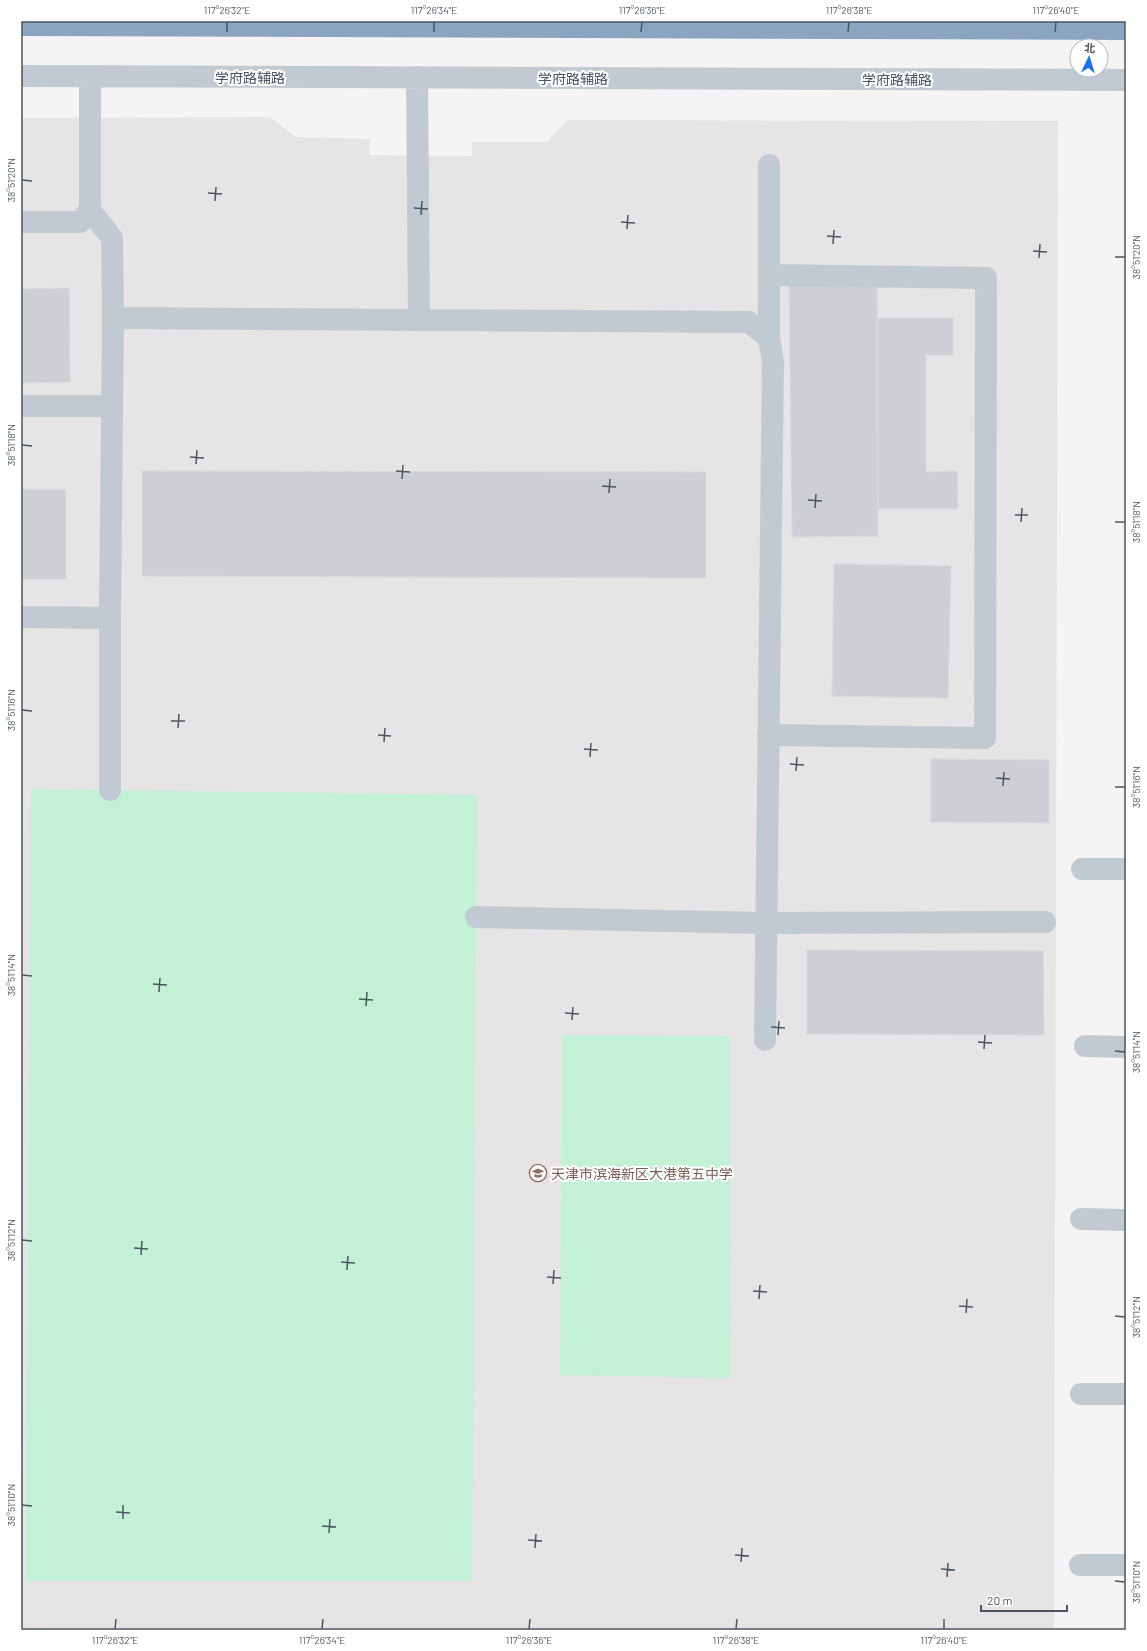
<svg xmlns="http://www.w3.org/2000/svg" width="1147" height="1651" font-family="Barlow,'Noto Sans SC',sans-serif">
<rect width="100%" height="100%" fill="#f5f3f3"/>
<path fill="#e6e4e5" d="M270 117 296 137 370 139 369 155 472 156V142H547L568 120 1058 121 1054 1630H21V118Z"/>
<path fill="#c3f1d5" d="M31 789 477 795 472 1581H26Z
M562 1035 730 1036 731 1378 560 1375Z"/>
<path fill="#cdcfd5" stroke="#d7d9de" d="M877 284 878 536 792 537 789 285Z
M69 288 70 382 21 383V289Z
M877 318H953V355H926V472L957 471 958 509H878Z
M142 471 706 472V578L142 576Z
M21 489 66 490V579H21Z
M834 564 951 566 948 698 832 696Z
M931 759 1049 760V823L931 822Z
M807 950 1043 951 1044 1035 807 1034Z"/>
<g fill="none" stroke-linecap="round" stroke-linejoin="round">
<path stroke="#c1cad2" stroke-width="22" d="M21 76 1126 80
M90 76V210L112 238 113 318
M417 77 419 320
M769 165V338
M21 222H80L90 210
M21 406H112
M21 617 110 618 113 318 749 322 769 338 773 362 765 1040
M768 735 985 738 986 278 769 275
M110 790V618
M1082 869H1126
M476 917 766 923 1045 922
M1085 1046 1126 1047
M1081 1219 1126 1220
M1081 1394H1126
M1080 1565H1126"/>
<path stroke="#8ba5c1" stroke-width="22" d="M21 25 1126 29"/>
</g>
<path fill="none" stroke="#4a5661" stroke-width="1.5" d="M227 32V22M434 32V22M641 32 642 22M848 32 849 22M1055 32 1056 22M22 180 32 181M208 193 222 194M215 201 216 187M414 208 428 209M421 215 422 201M621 222 635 223M627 229 628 215M827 236 841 237M833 244 834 230M1033 251 1047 252M1115 257H1125M1039 258 1040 244M22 445 32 446M190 457 204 458M196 464 197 450M396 471 410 472M402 479 403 465M602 486 616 487M609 493 610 479M808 500 822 501M815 508 816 494M1015 515H1028M1021 522 1022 508M1115 522H1125M22 710 32 711M171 721H185M178 728 179 714M378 735 391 736M384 742 385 728M584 749 598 750M590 757 591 743M790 764 804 765M796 771 797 757M996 778 1010 779M1003 786 1004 772M1115 787H1125M22 975 32 976M153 984 167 985M159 992 160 978M359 999 373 1000M366 1006 367 992M565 1013 579 1014M572 1020 573 1007M771 1027 785 1028M778 1035 779 1021M978 1042 992 1043M984 1049 985 1035M1115 1051 1125 1052M22 1240 32 1241M134 1248 148 1249M141 1255 142 1241M341 1262 355 1263M347 1270 348 1256M547 1277 561 1278M553 1284 554 1270M753 1291 767 1292M759 1299 760 1285M959 1306 973 1307M966 1313 967 1299M1115 1316 1125 1317M22 1505 32 1506M116 1512 130 1513M123 1519V1505M322 1526 336 1527M329 1533 330 1519M528 1540 542 1541M535 1548 536 1534M735 1555 749 1556M741 1562 742 1548M941 1569 955 1570M947 1577 948 1563M1115 1581 1125 1582M115 1629 116 1619M322 1629 323 1619M529 1629 530 1619M736 1629 737 1619M944 1629V1619"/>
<defs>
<symbol id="school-ring" viewBox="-11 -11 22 22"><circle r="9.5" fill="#fff" stroke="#8d6e63" stroke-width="1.5"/><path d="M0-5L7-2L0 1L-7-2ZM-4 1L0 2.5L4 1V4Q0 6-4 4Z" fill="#8d6e63"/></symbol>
</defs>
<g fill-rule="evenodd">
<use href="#school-ring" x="528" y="1163" width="20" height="20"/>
</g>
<g text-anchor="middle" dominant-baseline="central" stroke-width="4" stroke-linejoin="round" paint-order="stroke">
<g font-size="14" fill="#4a5661" stroke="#fff">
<text x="250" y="77">学府路辅路</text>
<text x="573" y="78">学府路辅路</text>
<text x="897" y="79">学府路辅路</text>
</g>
<g font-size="14" fill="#785e54" stroke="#fff" text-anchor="start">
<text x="551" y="1173">天津市滨海新区大港第五中学</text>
</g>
</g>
<rect width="1147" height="1651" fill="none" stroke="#ffffff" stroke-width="44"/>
<g transform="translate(1089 58) rotate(4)"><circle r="19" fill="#ffffff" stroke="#b7bbc0"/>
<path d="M0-3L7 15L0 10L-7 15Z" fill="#1a73e8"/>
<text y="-6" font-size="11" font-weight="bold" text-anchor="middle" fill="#4a5661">北</text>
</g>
<path d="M981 1605v6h86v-6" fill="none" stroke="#4a5661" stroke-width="2"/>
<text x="987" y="1605" font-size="12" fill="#4a5661" stroke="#ffffff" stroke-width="3" paint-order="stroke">20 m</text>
<rect x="22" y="22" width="1103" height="1607" fill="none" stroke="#4a5661" stroke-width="1.5"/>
<g font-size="10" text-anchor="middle" fill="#4a5661">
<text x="227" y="14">117°26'32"E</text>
<text x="434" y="14">117°26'34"E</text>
<text x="642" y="14">117°26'36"E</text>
<text x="849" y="14">117°26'38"E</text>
<text x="1056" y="14">117°26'40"E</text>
<text transform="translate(11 180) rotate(-90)" y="4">38°51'20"N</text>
<text transform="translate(1136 257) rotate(-90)" y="4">38°51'20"N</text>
<text transform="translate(11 445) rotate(-90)" y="4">38°51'18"N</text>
<text transform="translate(1136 522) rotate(-90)" y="4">38°51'18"N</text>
<text transform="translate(11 710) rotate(-90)" y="4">38°51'16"N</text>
<text transform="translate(1136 787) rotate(-90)" y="4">38°51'16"N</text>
<text transform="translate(11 975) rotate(-90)" y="4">38°51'14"N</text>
<text transform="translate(1136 1052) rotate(-90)" y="4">38°51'14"N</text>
<text transform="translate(11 1240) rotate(-90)" y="4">38°51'12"N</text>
<text transform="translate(1136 1317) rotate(-90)" y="4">38°51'12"N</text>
<text transform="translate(11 1505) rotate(-90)" y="4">38°51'10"N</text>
<text transform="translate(1136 1582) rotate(-90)" y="4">38°51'10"N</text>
<text x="115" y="1644">117°26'32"E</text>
<text x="322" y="1644">117°26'34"E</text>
<text x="529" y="1644">117°26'36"E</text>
<text x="736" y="1644">117°26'38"E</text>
<text x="944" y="1644">117°26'40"E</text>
</g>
</svg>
